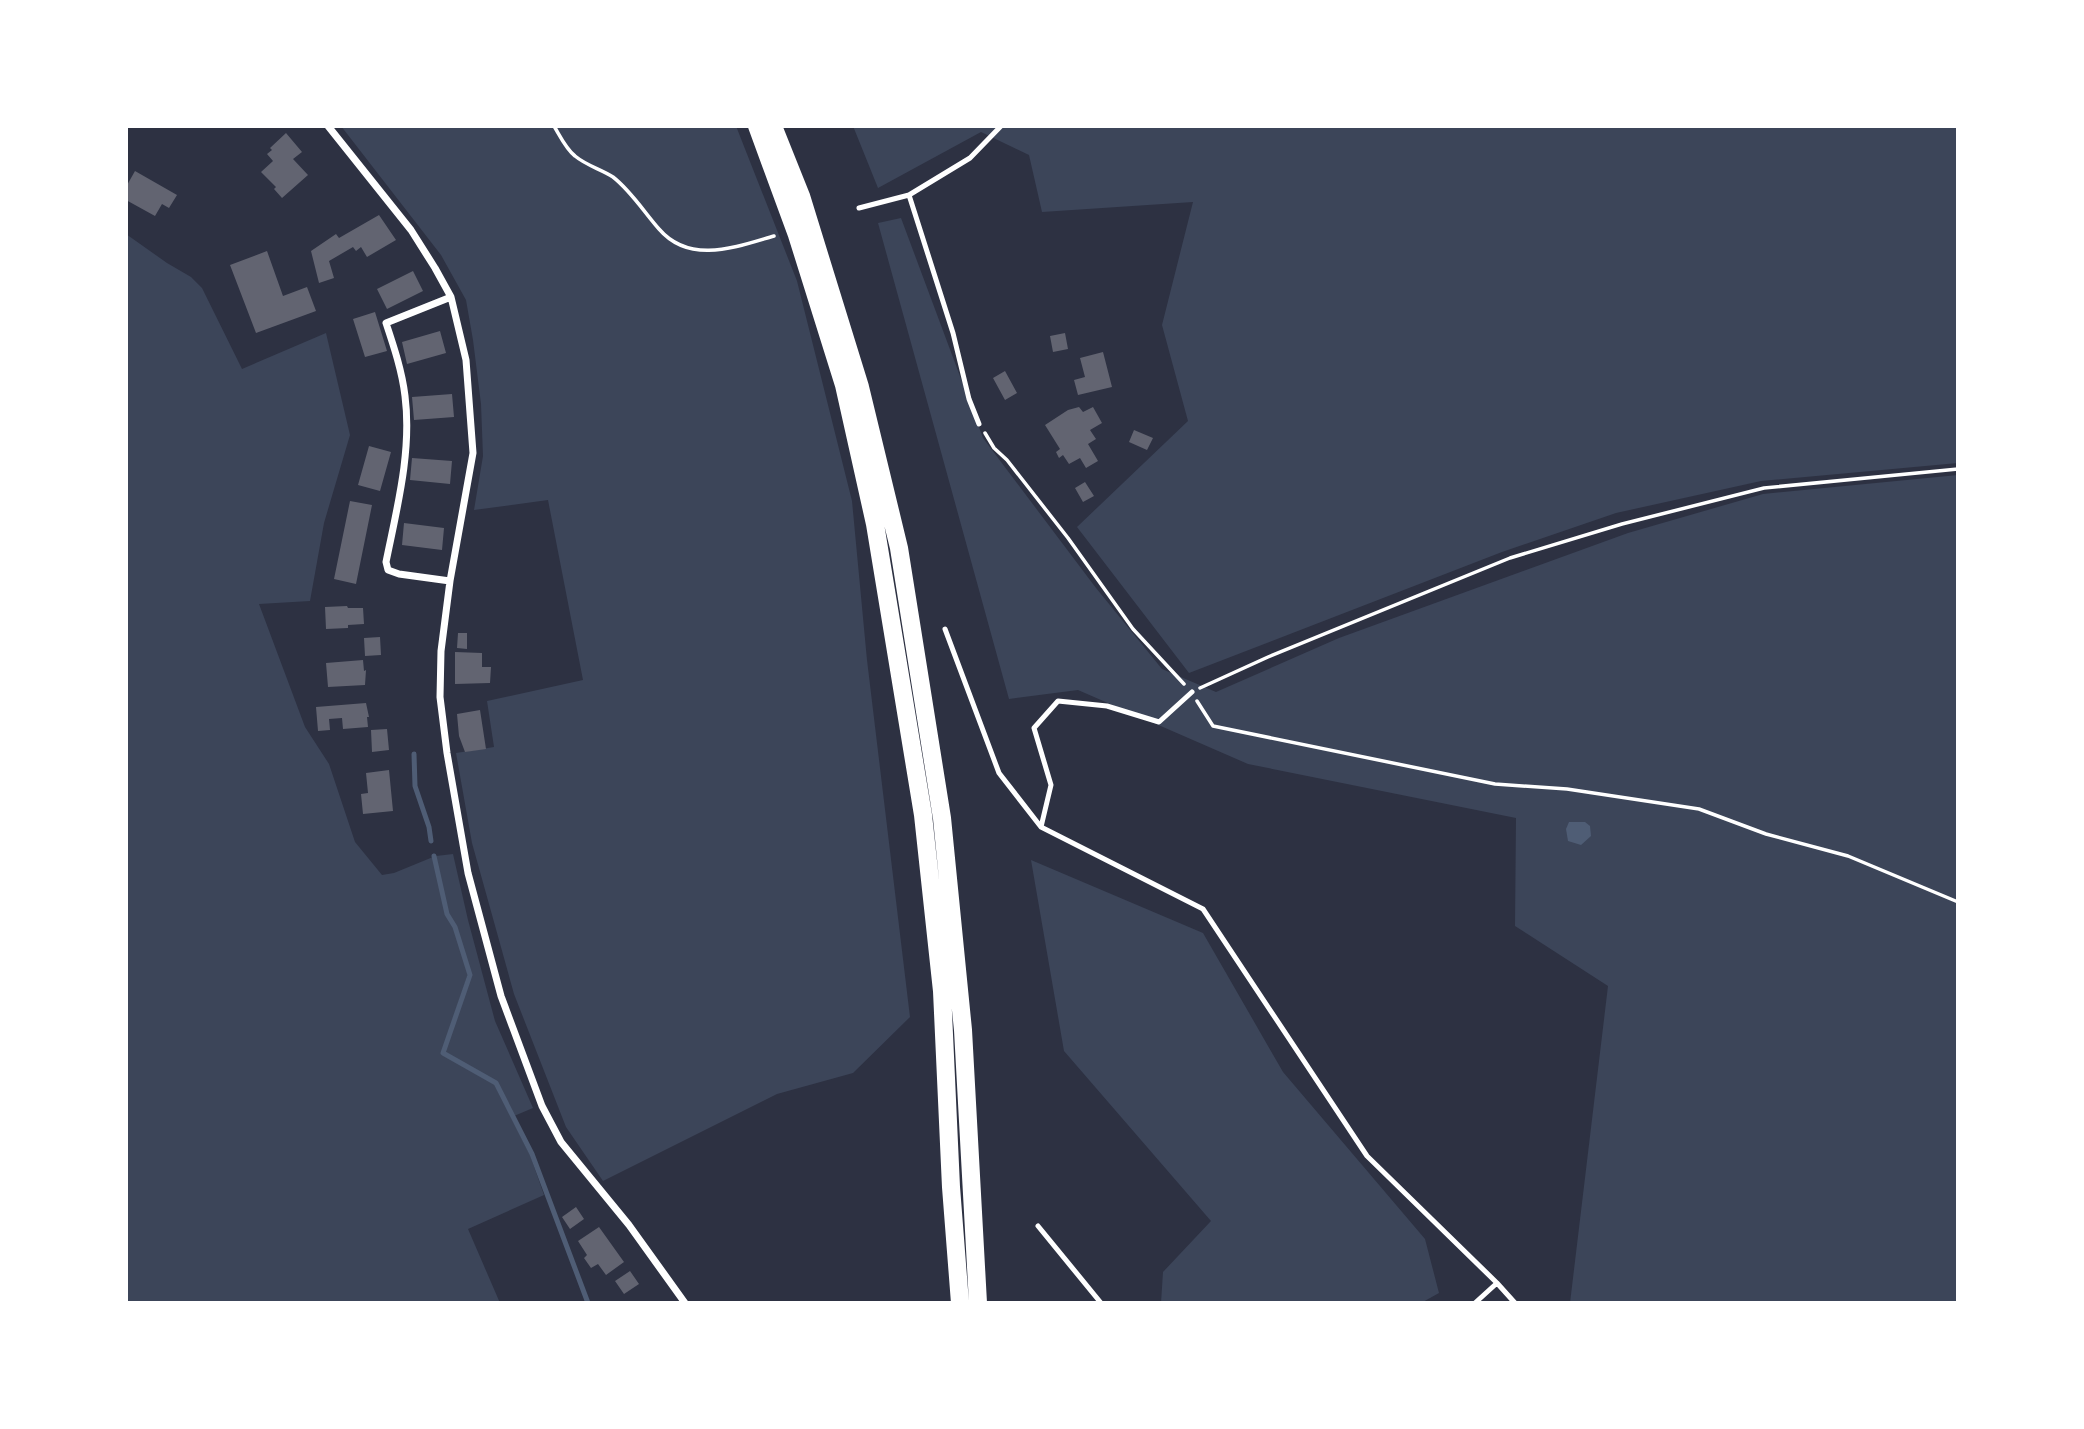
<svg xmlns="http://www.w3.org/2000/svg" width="2084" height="1429" font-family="Spectral,serif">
<rect width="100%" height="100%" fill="#2d3142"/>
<path fill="#3c4559" d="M341 126H736L797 281 852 501 867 660 910 1017 853 1073 777 1094 603 1181 566 1127 514 994 472 843 456 753 494 747 487 701 583 680 548 500 474 510 483 456 481 404 473 340 466 300 441 255Z
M853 126H1958V463L1761 481 1616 513 1502 552 1189 673 1077 527 1188 421 1162 325 1193 202 1042 212 1029 155 981 132 878 188Z
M901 218 983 438 1096 588 1162 669 1216 692 1339 638 1628 533 1763 494 1958 475V1303H1570L1608 986 1515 926 1516 818 1248 764 1078 690 1009 699 878 223Z
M126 234 167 263 191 277 202 288 242 369 326 333 350 435 324 523 310 601 259 604 305 727 329 764 355 842 382 875 394 873 433 857 446 915 454 928 468 974 441 1054 494 1084 530 1155 544 1195 468 1229 500 1303H126Z
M453 854 468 920 495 1021 533 1108 514 1116 497 1082 445 1052 471 974 456 926 448 913 436 856Z
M1031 860 1203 933 1283 1072 1425 1239 1439 1293 1421 1303H1161L1163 1272 1211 1221 1064 1051Z"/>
<path fill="#4f5d75" d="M1569 822H1585L1590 826 1591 836 1581 845 1568 841 1566 829Z"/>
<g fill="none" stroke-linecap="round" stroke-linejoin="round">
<path stroke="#4f5d75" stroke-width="5" d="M414 754 415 786 429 827 431 841
M434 856 447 914 455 927 470 975 443 1053 496 1083 532 1154 588 1303"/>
</g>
<path fill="#626471" d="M286 133 302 152 293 159 308 175 282 198 274 189 276 187 261 172 273 161 267 154 272 150 270 148Z
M135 171 177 195 169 208 162 204 155 216 126 200V187Z
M379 215 396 240 367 257 361 247 356 251 353 247 329 261 334 278 319 283 311 251 336 234 339 238Z
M267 251 283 296 307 287 316 311 256 333 230 265Z
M413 271 423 291 387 309 377 289Z
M375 312 387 351 365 357 353 319Z
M440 331 446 353 407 364 402 342Z
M1065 333 1068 349 1053 352 1050 336Z
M1103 352 1112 387 1078 395 1074 380 1085 377 1080 358Z
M1005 371 1017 393 1005 400 993 378Z
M452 394 454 417 414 420 412 397Z
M1079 407 1083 412 1093 407 1102 423 1090 430 1096 439 1088 444 1098 461 1086 468 1080 458 1069 464 1063 455 1059 458 1056 452 1060 449 1045 425 1068 410Z
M1134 430 1153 438 1147 450 1129 442Z
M369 446 391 452 380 491 358 485Z
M412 458 452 461 450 484 410 480Z
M1085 482 1094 496 1083 502 1075 488Z
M350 501 372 505 356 584 334 579Z
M404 523 444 528 442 550 402 545Z
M347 606 348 608H363L364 624 348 625V628L326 629 325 607Z
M458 633H467V649L457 648Z
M380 637 381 655 365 656 364 638Z
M455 652 482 653V667H491L490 683 455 684Z
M363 660 364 671 366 670 365 685 328 687 326 663Z
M366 703 369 717H367L368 727 343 729 342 718 329 719 330 730 318 731 316 707Z
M480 710 486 749 465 752 459 736 457 714Z
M387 729 389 750 372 752 371 730Z
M389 770 393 811 363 814 361 794 368 793 366 773Z
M576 1207 584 1219 570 1229 562 1217Z
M599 1227 624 1262 606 1275 598 1264 591 1268 584 1258 587 1255 578 1241Z
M630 1271 639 1284 624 1294 615 1281Z"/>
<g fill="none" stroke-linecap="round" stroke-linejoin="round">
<path stroke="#fff" stroke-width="3.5" d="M554 126C560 136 566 149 575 156 587 166 601 169 613 177 631 191 644 212 659 229 690 265 736 247 774 236
M985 433 994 448 1007 460 1068 538 1133 629 1184 684
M1200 688 1268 657 1510 558 1622 524 1764 488 1958 469
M1197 701 1213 726 1495 784 1567 789 1699 809 1766 834 1848 856 1958 902"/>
<path stroke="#fff" stroke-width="5" d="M909 195 953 333 969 399 979 424
M859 208 909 195 970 158 1001 126
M945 629 999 773 1041 827 1203 909 1367 1156 1497 1283 1515 1303
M1041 827 1051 785 1034 728 1058 701 1107 706 1159 722 1192 692
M1038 1226 1101 1303
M1475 1303 1497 1283"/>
<path stroke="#fff" stroke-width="7" d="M328 126 411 230 435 268 451 297 466 360 473 453 450 581 441 651 440 697 447 753 468 873 501 996 542 1106 561 1142 629 1225 685 1303
M450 581 399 574 388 570 386 562C397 508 412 451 405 396 402 371 394 347 386 323L451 297"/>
<path stroke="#fff" stroke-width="18" d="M757 126 797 235 844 385 875 524 923 815 942 991 951 1187 960 1303
M773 126 801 196 860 387 899 548 942 818 963 1030 978 1303"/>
</g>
<rect width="2084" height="1429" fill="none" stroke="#ffffff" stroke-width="256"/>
</svg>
